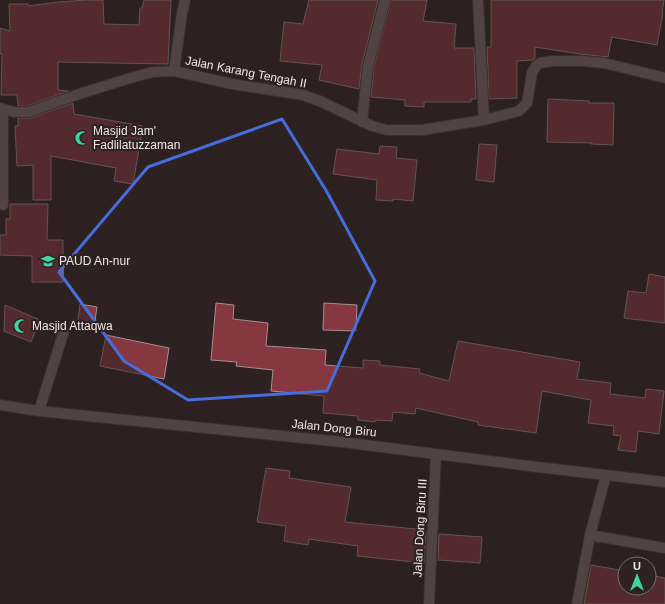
<svg xmlns="http://www.w3.org/2000/svg" width="665" height="604" font-family="Arial,sans-serif">
<rect width="100%" height="100%" fill="#2e2121"/>
<path fill="#86373f" stroke="#a29191" d="M87 0H103L104 24 139 25 140 8H142L144 0H171L168 64 58 62V90L69 91 27 106H18L17 95H1L2 54H0V28L10 31 9 4H28V6L58 2Z
M309 0H378L362 64 359 89 319 80 322 65 280 61 284 22 303 24Z
M391 0H427L423 21 456 24 454 48H474L476 99H471V102H424V107L405 106V100L371 97 374 67Z
M491 0H664L662 13H663L657 45 612 37 608 57 580 54 535 47V58L533 60 517 61V98L489 99 487 47H491Z
M548 99 589 101V103H614L613 145 591 144 592 143 547 142Z
M73 103 74 114 143 126 133 184 114 181 116 168 51 156V200H33V165L17 166 15 126H18V118H30Z
M479 144 497 145 494 182 476 180Z
M380 146 397 147 396 158 417 160 413 201 393 199V201L376 200 377 180 333 174 337 149 379 154Z
M10 204H48L47 240H63V282H32V256L0 255V235H6V219H10Z
M649 274 665 277V323L624 318 628 291 646 293Z
M216 303 234 305 233 319 268 323 266 346 326 350 325 365 363 368V360L380 361V365L420 369 419 373 449 381 458 341 580 362 577 379 611 383 610 394 645 398 646 389 664 391 659 434 638 431 636 452 618 450 621 436 613 435 614 426 588 423 591 400 542 391 536 433 478 425V422L416 408 415 414 393 412 392 421 375 420V422L358 420V416L323 413 324 396 271 391 273 370 236 366 237 362 211 360Z
M324 303 357 305 356 331 323 330Z
M80 304 97 307 94 328 77 326Z
M5 305 40 320 31 342 4 331Z
M106 335 169 348 164 379 100 366Z
M266 468 290 471 289 478 351 487 345 522 426 530 424 563 357 556 358 546 309 539 308 545 284 541 286 526 257 522Z
M439 534 482 537 480 563 438 560Z
M591 565 625 571V588H649V575L665 578V604H584Z"/>
<g fill="none" stroke-linecap="round" stroke-linejoin="round">
<defs>
<path id="street" d="M478 0 484 120
M174 71 182 13 185 0
M0 108 14 112H28L40 108 82 93 134 77 153 72 174 71 232 84 303 95 322 102 372 126 387 130H422L484 120 519 111 527 103 532 73 536 66 540 63 552 61H582L604 63 665 78
M3 109V205
M362 122 368 66 385 0
M0 405 39 411 342 442 529 466 665 482
M39 411 64 331
M590 535 665 548
M429 604 436 454
M577 604 590 535 606 475"/>
</defs>
<use href="#street" stroke="#4a3f40" stroke-width="12"/>
<use href="#street" stroke="#7d6d6d" stroke-width="10"/>
</g>
<path d="M0 0H665V604H0ZM282 119 327 192 375 281 327 391 188 400 124 361 59 272 148 167Z" fill="#2e2121" fill-opacity=".55" fill-rule="evenodd"/>
<path fill="none" stroke="#476cdb" stroke-width="3" stroke-linejoin="round" d="M282 119 327 192 375 281 327 391 188 400 124 361 59 272 148 167Z"/>
<defs>
<symbol id="mosque-bare" viewBox="-9 -9 18 18"><path d="M3.5-4.9A6 6 0 1 0 3.5 4.9A5 5 0 1 1 3.5-4.9Z" fill="#41d4a1" stroke="#2e2121" stroke-width="2.5" paint-order="stroke"/></symbol>
<symbol id="school-bare" viewBox="-9 -9 18 18"><path d="M0-5L7-2L0 1L-7-2ZM-4 1L0 2.5L4 1V4Q0 6-4 4Z" fill="#41d4a1" stroke="#2e2121" stroke-width="2.5" paint-order="stroke"/></symbol>
</defs>
<g fill-rule="evenodd">
<use href="#mosque-bare" x="72" y="128" width="20" height="20"/>
<use href="#school-bare" x="38" y="251" width="20" height="20"/>
<use href="#mosque-bare" x="11" y="316" width="20" height="20"/>
</g>
<g text-anchor="middle" dominant-baseline="central" stroke-width="4" stroke-linejoin="round" paint-order="stroke">
<g font-size="12" fill="#efe6e6" stroke="#2e2121">
<text transform="translate(246 72) rotate(11)">Jalan Karang Tengah II</text>
<text transform="translate(334 428) rotate(6)">Jalan Dong Biru</text>
<text transform="translate(420 528) rotate(-87)">Jalan Dong Biru III</text>
</g>
<g font-size="12" fill="#efe6e6" stroke="#2e2121" text-anchor="start">
<text x="93" y="131">Masjid Jam'<tspan x="93" dy="14">Fadlilatuzzaman</tspan></text>
<text x="59" y="261">PAUD An-nur</text>
<text x="32" y="326">Masjid Attaqwa</text>
</g>
</g>
<g transform="translate(637 576)"><circle r="19" fill="#2e2121" stroke="#7b7070"/>
<path d="M0-3L7 15L0 10L-7 15Z" fill="#41d4a1"/>
<text y="-6" font-size="11" font-weight="bold" text-anchor="middle" fill="#efe6e6">U</text>
</g>
</svg>
